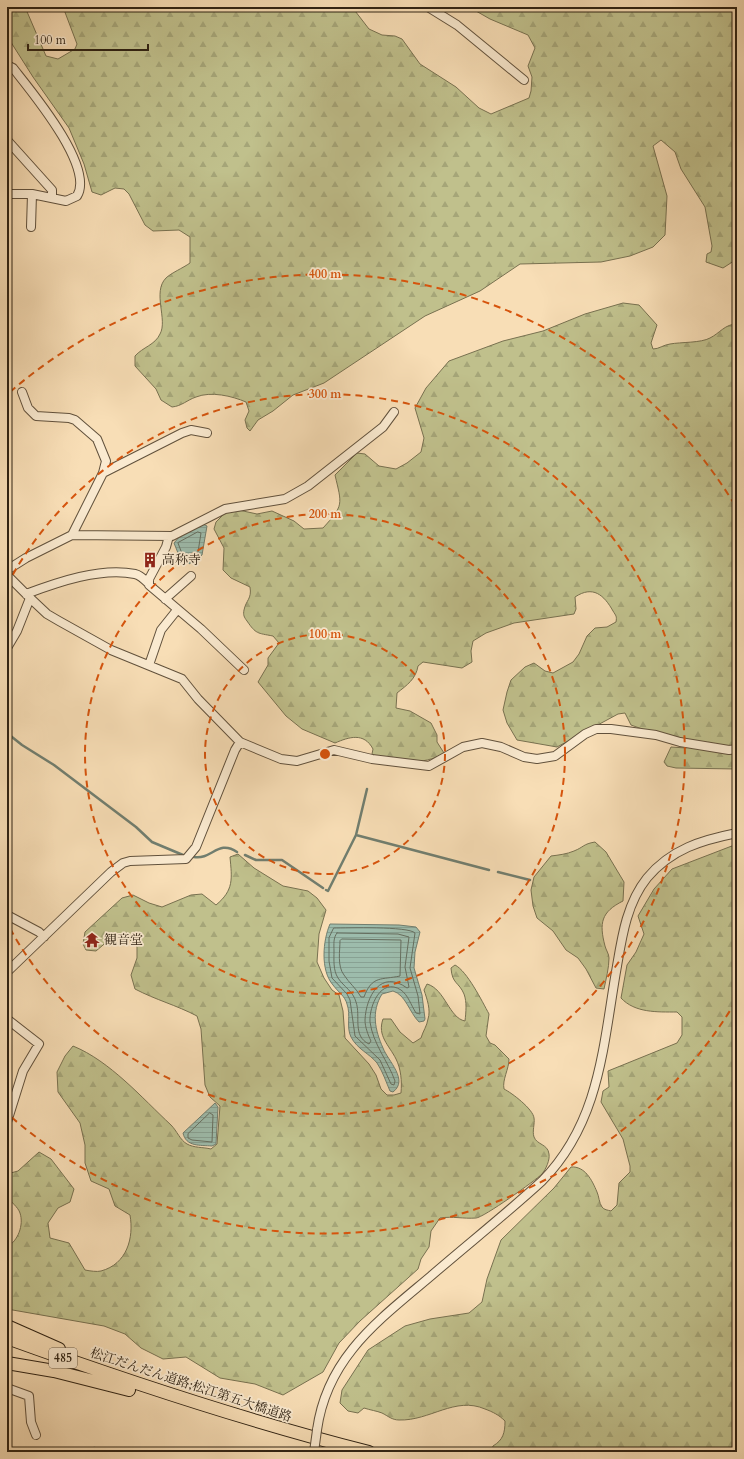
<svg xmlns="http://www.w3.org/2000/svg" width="744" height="1459" font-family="Cardo,'Noto Serif JP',serif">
<defs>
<pattern id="forest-firs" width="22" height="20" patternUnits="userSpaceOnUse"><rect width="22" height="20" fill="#c0c08c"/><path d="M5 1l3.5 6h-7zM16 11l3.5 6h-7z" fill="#a5a578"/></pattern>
<pattern id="water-rules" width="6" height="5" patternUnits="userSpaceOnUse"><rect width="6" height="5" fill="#9dbcac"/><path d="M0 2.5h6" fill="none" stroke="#88a193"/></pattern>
</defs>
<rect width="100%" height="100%" fill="#f8deb6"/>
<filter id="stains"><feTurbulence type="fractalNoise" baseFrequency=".005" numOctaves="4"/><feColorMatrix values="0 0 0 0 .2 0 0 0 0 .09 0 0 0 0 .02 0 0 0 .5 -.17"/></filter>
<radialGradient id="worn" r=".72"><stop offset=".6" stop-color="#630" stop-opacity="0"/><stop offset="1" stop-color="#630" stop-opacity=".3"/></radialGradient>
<path fill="url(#forest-firs)" stroke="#787150" d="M7 7H25L46 56 58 59 75 49 77 44 63 7H352L369 29 382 35 395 36 402 39 420 64 456 87 479 108 491 114 529 98 531 91 532 77 528 66 535 48 528 35 490 19 469 7H737V259L723 268 706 262 707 254 711 252 712 246 705 207 681 169 675 152 661 140 653 146 667 196 665 235 653 247 630 256 601 262 520 264 480 291 425 316 324 383 293 395 273 411 258 420 250 431 247 428 245 420 249 411 246 402C232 396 211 391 196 397 187 400 182 406 172 407L161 400 156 389 135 366V356C143 347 155 345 160 334 168 320 152 292 166 278 171 273 183 268 190 263V237L179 230 153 231 145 225 129 194 124 189 115 188 101 195 92 192 84 164 69 128 33 77 7 36Z
M623 303 639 305 657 325 651 343 653 349C659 349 663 345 670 344 681 342 701 343 710 338 720 333 725 324 737 324V769L676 768 667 766 664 762 671 747 686 748 690 746 631 725 625 713 618 714 557 747 517 740 507 723 503 710 507 692 511 680 525 667 534 663 545 671 553 673 573 662 579 654 587 636 595 628 607 627 616 622C617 616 616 616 613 611 604 595 593 585 575 597L576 609 574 614 514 623 486 633 473 641 471 651 472 662 462 668 423 662 418 666C416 679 407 685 397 693L396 708 410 711 431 723 437 735V742L444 753C422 767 400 760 375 756L372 754 373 749C364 732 349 737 335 743L302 729 286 716 258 682 268 665V658L279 643 273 636C257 633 256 634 247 621 244 617 243 615 244 610 246 600 252 599 250 587L231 578 223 570 224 548 214 529 216 522 225 513 234 509 257 514 272 511 294 521 304 529 323 528C344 505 342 505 335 475L357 453 365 454 379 466 396 469 407 463 421 452 424 438 415 408 426 388 449 361 503 341 543 331 585 314Z
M595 842 606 852 624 882 623 901C601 912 599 923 605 946 606 950 609 954 609 958 609 968 606 979 604 989L596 988 586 969 578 958 566 950 553 931 537 918 533 906 531 890 534 877 551 856C559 855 567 854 574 851 584 847 583 844 595 842Z
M737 844V1452H491L493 1446C503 1440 505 1433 505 1421 499 1415 493 1412 485 1409 455 1396 430 1421 399 1420 392 1420 388 1416 382 1413 377 1411 370 1410 364 1408L358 1413 348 1411 340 1403 342 1390 368 1350 405 1326 430 1319 469 1313 482 1302 487 1279 501 1240 554 1188 571 1167C585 1166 592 1180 597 1192 599 1196 599 1203 602 1207 604 1210 608 1210 611 1211L617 1205 619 1183 630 1172V1166L623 1139 601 1102 603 1091 609 1087 608 1071 677 1043 682 1035V1017L677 1012C657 1012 635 1013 621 998L627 965 636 952 644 934 638 916 654 889 672 869Z
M238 854 254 868 283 886 308 891 317 898 326 910 319 934 317 962 324 978 332 990 339 995 343 1011 345 1038 369 1064 376 1075 381 1089 387 1095H394L401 1093C402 1081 401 1069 396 1059 389 1045 377 1036 383 1019H391L400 1032 413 1043 421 1038C423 1031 427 1026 428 1019 431 1010 427 999 424 990L427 984C445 989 449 1018 465 1021 466 1012 467 1002 464 994 459 982 452 984 451 968L455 965C467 971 482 1001 489 1014L486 1036 490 1043 495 1045 509 1059C509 1069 502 1080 504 1089 512 1093 533 1109 534 1118 535 1124 532 1131 534 1137 537 1145 548 1144 549 1154 550 1160 546 1169 542 1174 536 1180 483 1218 476 1218 463 1219 453 1216 440 1218L431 1231 429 1247 421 1259 418 1269 360 1321 339 1343 323 1372 283 1395 255 1384 220 1378 186 1357 163 1359 141 1348 125 1334 104 1326 7 1309V1247C18 1241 24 1225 20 1213 18 1207 11 1202 7 1197V1174L18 1171 39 1152 51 1159 74 1189 70 1202 58 1208 48 1223 50 1238 69 1243 85 1270C90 1271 97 1272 101 1271 127 1264 134 1238 130 1215L115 1206 109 1189 91 1181 85 1163V1145L80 1123 58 1092 57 1072 65 1056 73 1046C110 1061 142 1098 171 1125 177 1131 180 1140 187 1144 194 1148 203 1147 211 1149L217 1144 220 1106 210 1097 205 1085 201 1029 197 1016C176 1005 156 1000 135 989L131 975 137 958V947L129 939 116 934 96 951 86 950 83 944 85 932 122 898 133 895 149 903 162 907 191 895 202 894 216 905C234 890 232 879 230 857Z"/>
<path fill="url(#water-rules)" stroke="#717e6f" d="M203 524 207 526 202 555 189 564 178 553 174 543 180 536Z
M330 924 399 925 416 927 420 932 415 952 414 968 422 995 425 1019 424 1021 419 1022C409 1012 406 995 393 991L382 994C371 1012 375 1030 383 1048 388 1061 409 1080 393 1092L390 1091C386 1082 383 1072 377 1063 370 1054 357 1049 351 1037 346 1027 351 1015 347 1004 345 996 338 992 333 985 320 970 323 940 330 924Z
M215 1103 218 1107 216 1144 212 1146C200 1145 186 1147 183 1133Z"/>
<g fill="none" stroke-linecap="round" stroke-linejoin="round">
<path stroke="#666f60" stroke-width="1" d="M198 532 201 533 198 552 189 559 181 551 178 543Z
M334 928C347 928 408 926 415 933L410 968 418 996 420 1014 416 1013C411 1005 408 995 401 990 381 977 369 1006 370 1022 373 1044 388 1061 395 1081L394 1085 391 1084 380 1060 355 1036 350 1000 347 994 332 978 329 961V938Z
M337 933 398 934 409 937 405 967 409 987 407 988C381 969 366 996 365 1020 365 1027 368 1035 371 1041L369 1044C352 1036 361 1016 356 1002 353 991 344 987 338 978 333 970 334 960 334 951 334 944 333 938 337 933Z
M342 939 401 940 400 976C382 980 372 975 364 997H361C356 988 349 983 344 975 337 966 340 951 340 941Z
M210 1113 213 1115 212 1142 192 1140 188 1138V1134Z"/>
<path stroke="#717e6f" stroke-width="2.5" d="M7 733 22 745 54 765 136 827 152 842 183 855
M356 835 367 789
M245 855 256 860H282L323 888
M194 857C212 860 218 839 237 852
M498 872 530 880
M326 890 328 891 356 835 489 870
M91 1452 94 1448 119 1452
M203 1452 209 1449"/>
<defs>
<path id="minor" d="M428 7 457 25 524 80
M7 65 13 68C31 91 95 167 77 196L66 201 32 194H7
M7 140 52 190V197
M31 227 32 194
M22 392 28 408 36 416 69 418 75 420 97 439 106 461 103 473 72 535
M103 473 182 433 191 430 207 433
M169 536 166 547 149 579V585L201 629 244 670
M7 570 26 558 72 535 172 536 225 509 285 499 308 486 383 427 394 412
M7 575 30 598 47 614 59 621 111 650 182 679 198 699 240 742 281 759 297 761 334 750 372 759 429 766 463 747 482 743 501 747 524 757 537 759 555 756 585 734 596 729H611L656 735 680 742 729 750 737 749
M26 594C58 582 101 567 135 574 140 575 145 580 148 583
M165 599 191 576
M7 648 17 631 30 598
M149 665 161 630 177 610
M7 915 39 932 44 937
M7 972 111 872 123 863 130 861 186 859 196 847 235 750 240 742
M7 1019 39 1044 23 1071 7 1122
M7 1388 29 1396 31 1422 36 1435
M317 1430C327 1357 379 1320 431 1276 468 1244 506 1214 542 1181 601 1121 603 1044 617 966 622 936 627 903 647 878 671 849 702 840 737 833"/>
<path id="highway" d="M7 1326 59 1349
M7 1338C126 1381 246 1421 369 1452
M7 1363 54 1371 129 1390"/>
</defs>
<use href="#minor" stroke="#61513c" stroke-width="10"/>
<use href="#highway" stroke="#2f2213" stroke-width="14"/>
<use href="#minor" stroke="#faead0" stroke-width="8"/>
<use href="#highway" stroke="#f8deb6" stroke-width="12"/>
<defs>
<path id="minor-bridge" d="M314 1452 317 1430"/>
</defs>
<use href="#minor-bridge" stroke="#61513c" stroke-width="10" stroke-linecap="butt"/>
<use href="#minor-bridge" stroke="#faead0" stroke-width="8"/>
</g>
<g fill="none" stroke="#d6540d" stroke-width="2" stroke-dasharray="7 5">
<circle cx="325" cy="754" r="120"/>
<circle cx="325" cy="754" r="240"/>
<path d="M7 585A360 360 0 1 1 7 923"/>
<path d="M736 1001A480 480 0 0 1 10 1116M10 392A480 480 0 0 1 736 507"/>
</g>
<defs>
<symbol id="building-bare" viewBox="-9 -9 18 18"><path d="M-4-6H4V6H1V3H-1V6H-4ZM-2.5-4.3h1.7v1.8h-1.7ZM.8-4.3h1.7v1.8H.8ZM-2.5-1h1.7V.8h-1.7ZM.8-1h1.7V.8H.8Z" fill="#8f2418" stroke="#faead0" stroke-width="2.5" paint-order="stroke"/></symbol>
<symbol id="temple-bare" viewBox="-9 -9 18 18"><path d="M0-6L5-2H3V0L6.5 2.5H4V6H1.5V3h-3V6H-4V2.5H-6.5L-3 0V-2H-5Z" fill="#8f2418" stroke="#faead0" stroke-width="2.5" paint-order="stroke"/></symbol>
</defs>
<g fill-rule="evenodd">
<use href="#building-bare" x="139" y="549" width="22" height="22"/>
<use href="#temple-bare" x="81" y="929" width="22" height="22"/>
</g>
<g text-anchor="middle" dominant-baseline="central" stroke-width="3.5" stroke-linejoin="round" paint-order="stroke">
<rect fill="#faead0" stroke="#6c5e4c" stroke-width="1" x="49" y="1348" width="28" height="20" rx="3"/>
<g font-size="12" font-weight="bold" fill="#2f2213">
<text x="63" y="1358">485</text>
</g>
<g font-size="13" fill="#2f2213" stroke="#faead0" text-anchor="start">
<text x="162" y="560">高称寺</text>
<text x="104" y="940">観音堂</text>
</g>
<g font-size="13" fill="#2f2213" stroke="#faead0">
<text transform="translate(191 1385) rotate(18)">松江だんだん道路;松江第五大橋道路</text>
</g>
</g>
<circle cx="325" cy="754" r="6" fill="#d6540d" stroke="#faead0" stroke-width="2"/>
<g font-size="12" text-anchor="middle" font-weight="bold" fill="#d6540d" stroke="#faead0" stroke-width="3.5" stroke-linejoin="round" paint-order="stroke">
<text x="325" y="278">400 m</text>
<text x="325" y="398">300 m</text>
<text x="325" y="518">200 m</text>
<text x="325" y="638">100 m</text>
</g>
<rect width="744" height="1459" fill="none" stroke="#f8deb6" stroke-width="24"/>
<rect x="8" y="8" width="728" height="1443" fill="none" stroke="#2f2213" stroke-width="2"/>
<rect x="12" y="12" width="720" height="1435" fill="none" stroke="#2f2213"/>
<path d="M28 44v6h120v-6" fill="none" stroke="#2f2213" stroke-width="2"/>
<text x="34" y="44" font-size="12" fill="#2f2213" stroke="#faead0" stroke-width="3" paint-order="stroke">100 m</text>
<rect width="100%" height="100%" filter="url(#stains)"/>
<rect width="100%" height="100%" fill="url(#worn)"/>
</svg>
